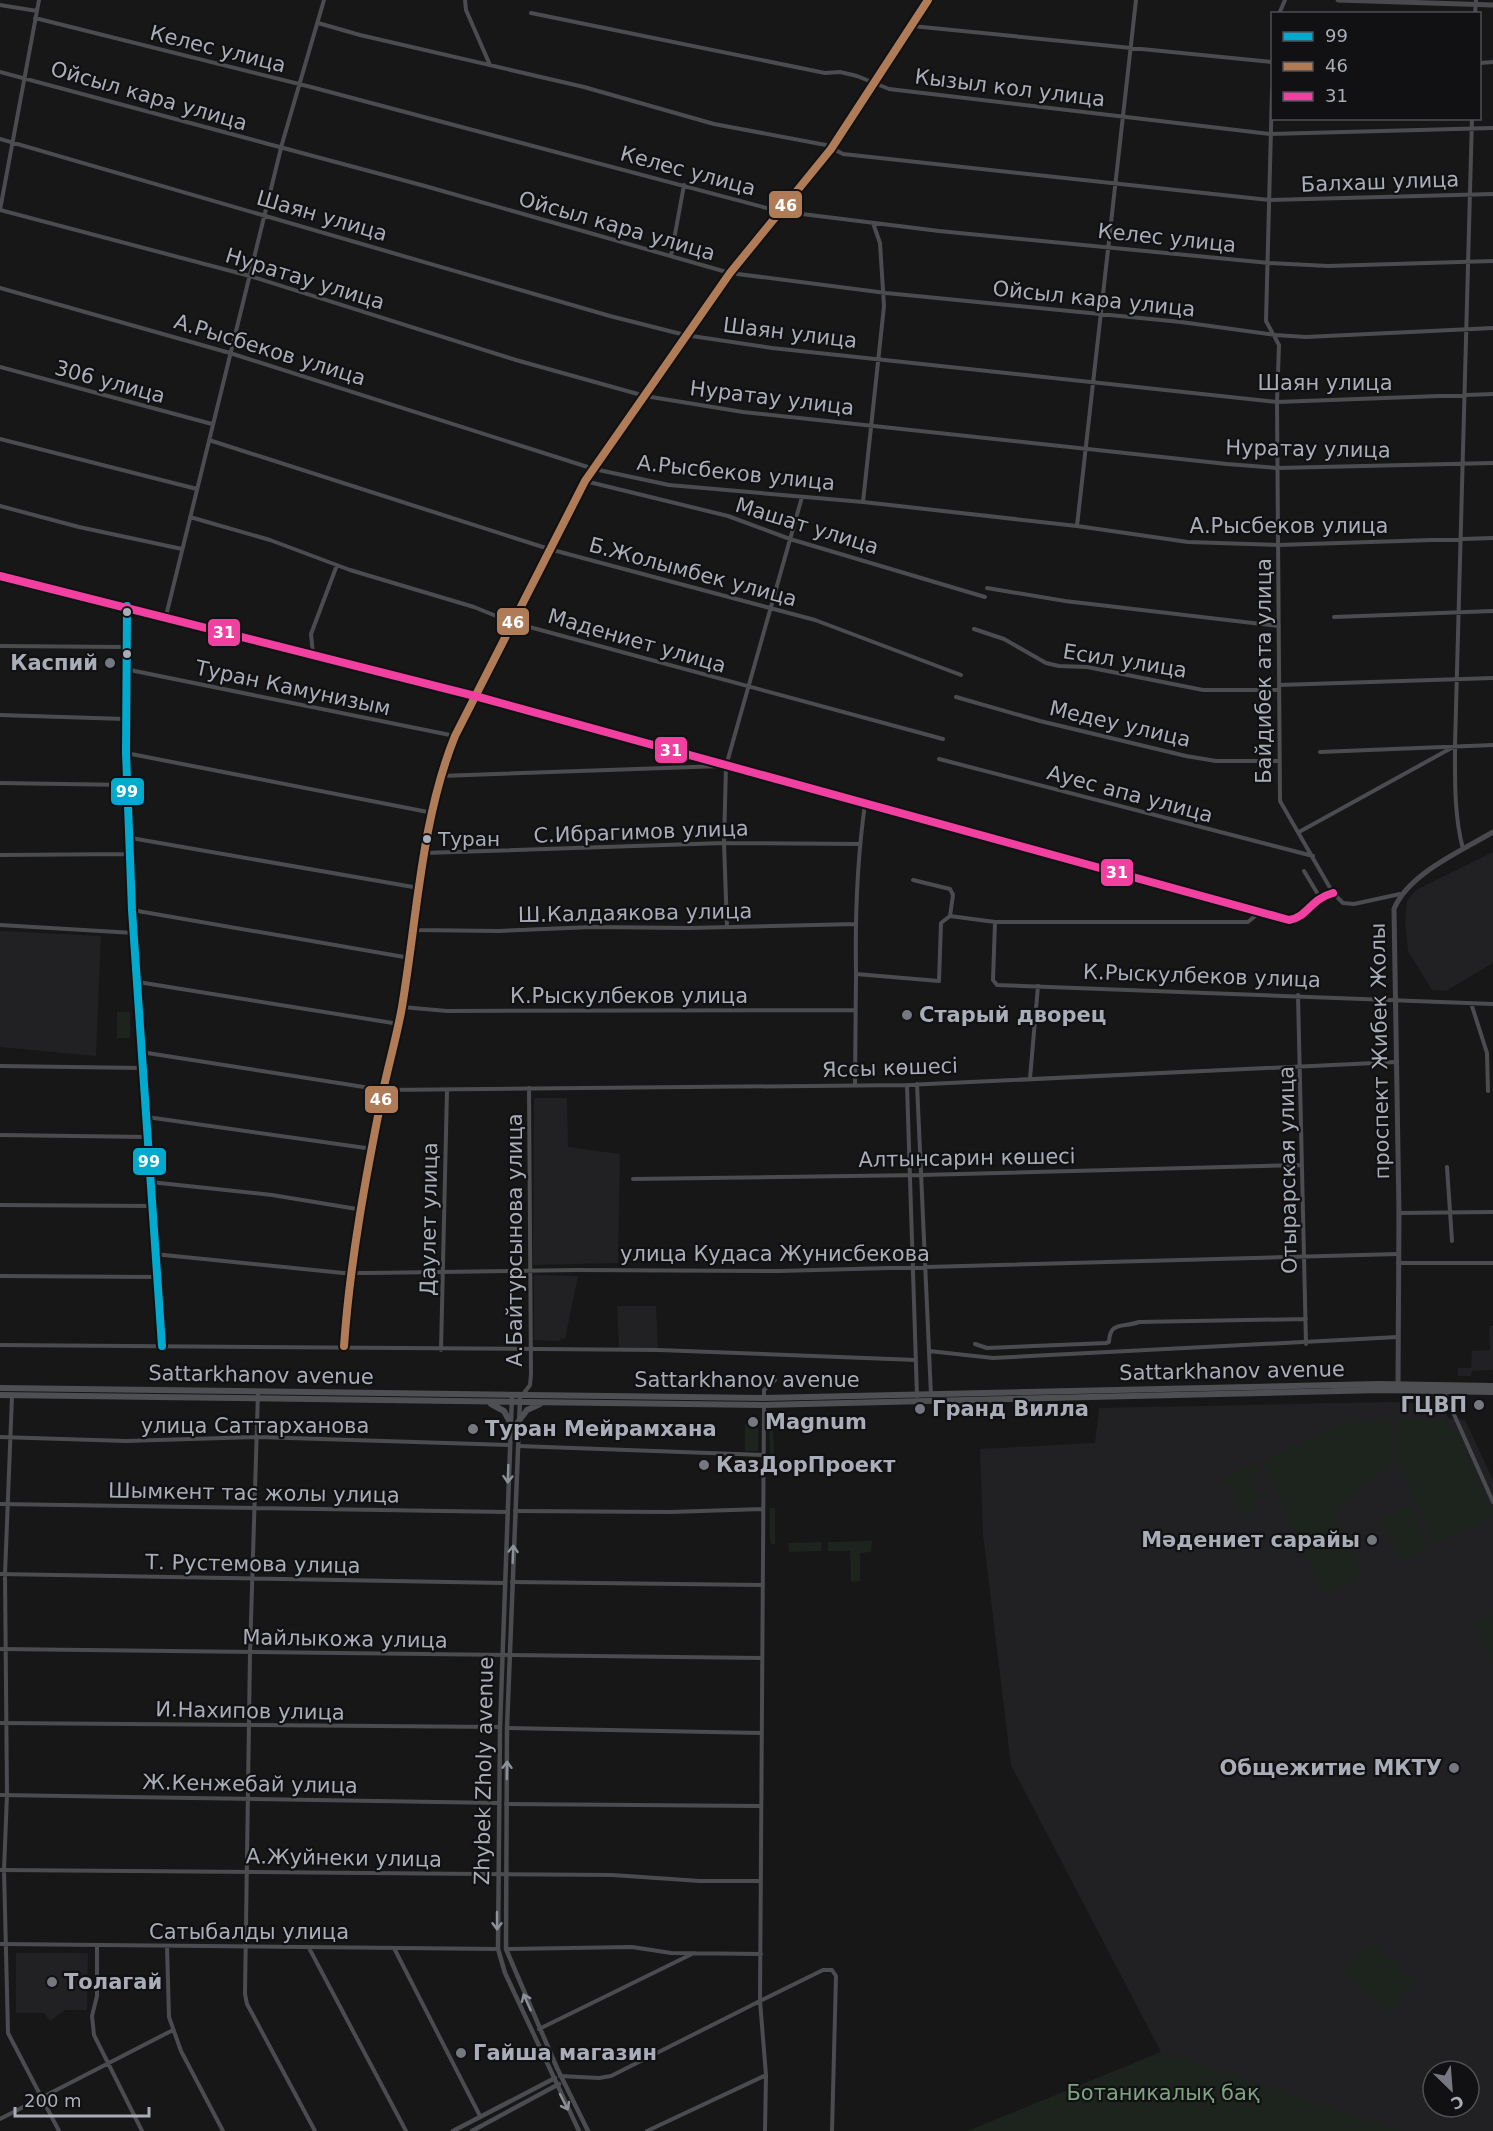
<svg xmlns="http://www.w3.org/2000/svg" width="1493" height="2131" font-family="'DejaVu Sans',sans-serif">
<rect width="100%" height="100%" fill="#171717"/>
<path fill="#212123" fill-rule="evenodd" d="M1493 852V963L1446 991 1432 990 1408 951 1405 921 1407 901 1416 890Z
M0 931 101 936 96 1056 0 1047Z
M534 1098H567L568 1147 620 1154 618 1263 533 1265Z
M534 1275 578 1276 565 1339 561 1338 560 1341 534 1340Z
M617 1306H656L658 1349 619 1348Z
M1489 1326H1493V1370L1472 1371 1471 1376H1458V1368H1471L1472 1351 1490 1350Z
M1389 1402 1442 1404 1448 1418 1465 1420 1493 1480V2131H968L1161 2052 1011 1765 983 1534 980 1449 1095 1443 1099 1408ZM1433 2071H1469V2107H1433Z
M16 1953H88L87 2010H65L50 2021 44 2013H16Z"/>
<path fill="#1d241e" d="M117 1012H130V1038H117Z
M1392 1419C1392 1431 1396 1447 1393 1458 1389 1471 1346 1493 1335 1515L1361 1577 1324 1594 1262 1461 1348 1421Z
M1401 1420H1444L1451 1430H1455L1493 1511 1492 1518 1434 1544 1404 1474 1399 1457 1398 1423Z
M775 1421 773 1426 775 1474 771 1473 769 1427Z
M745 1424H758V1451H745Z
M1255 1464H1258L1261 1471 1251 1479 1257 1493 1270 1489 1272 1493 1255 1501 1257 1508 1244 1514 1240 1512 1225 1477Z
M1412 1506 1428 1547 1400 1560 1381 1519Z
M770 1508H775V1544H771L770 1540Z
M872 1541 871 1552 860 1553V1581L851 1582 850 1551H828V1542Z
M822 1542 821 1551 789 1552 788 1543Z
M1493 1613V1663L1474 1622Z
M1371 1942 1415 1983 1387 2013 1343 1971Z
M1161 2052 1402 2131H968Z"/>
<g fill="none" stroke-linecap="round" stroke-linejoin="round">
<path stroke="#4b4c50" stroke-width="4" d="M465 0 466 10 490 65
M0 5 37 11
M531 13 825 73 840 72 857 76 889 89 1270 134 1493 128
M1279 14 1285 0
M1475 14 1476 0
M35 18 311 87 778 211 939 231 1269 263 1328 266 1493 261
M318 23 360 35 584 87 714 124 826 145 843 154 1269 200 1493 194
M912 26 1272 62
M1480 63 1493 62
M0 72 425 186 730 273 886 293 1181 322 1275 335 1306 337 1493 328
M1272 90 1266 321 1279 345 1277 402 1280 801 1333 893 1343 903 1354 904 1400 894
M0 139 610 316 685 335 772 348 1277 402 1493 394
M0 210 250 276 516 360 645 396 743 412 1227 464 1277 468 1493 463
M0 210 39 0
M671 256 684 185
M0 288 230 353 594 469 669 485 863 502 1077 526 1188 542 1278 545 1493 538
M0 367 212 424
M0 439 197 489
M209 440 549 549 815 620 961 675
M585 481 728 516 790 539 985 597
M863 502 884 306 880 243 873 223
M0 506 79 527 182 549
M190 517 270 540 350 570 474 607 511 622 943 739
M1077 526 1136 0
M0 576 475 696 1289 920C1308 917 1310 899 1333 893
M987 588 1065 601 1279 626
M127 606 126 753 132 910 162 1346
M166 616 282 144 324 0
M1334 617 1493 611
M974 629 1004 639 1046 663 1059 666 1087 667 1203 690H1279
M0 646 125 647
M313 654 311 634 337 565
M125 669 455 736
M1279 685 1493 678
M956 697 1040 721 1186 756 1216 761H1280
M0 715 125 719
M1320 752 1493 745
M126 753 433 813
M939 759 1313 856
M440 776 722 766
M0 783 128 785
M1299 832 1455 746
M131 838 419 888
M1463 849C1454 815 1455 780 1455 745L1472 118
M424 853 724 843 860 844
M0 855 131 854
M1304 871 1319 896
M913 880 950 889 953 895 950 916 995 922H1248L1260 912
M132 910 410 958
M995 922 993 980 997 985 1493 1004
M0 925 134 933
M727 927 724 843 726 766 802 497
M415 930 499 931 593 927 688 928 855 924
M856 974C855 917 857 860 865 804
M138 982 399 1024
M1298 995 1306 1344
M1471 1003 1487 1053 1488 1091
M402 1007 447 1011 855 1010
M141 1052 383 1090 907 1085 1396 1062
M0 1066 142 1068
M1030 1078 1038 986
M917 1084 931 1395
M855 1085 856 974 939 981 941 923 950 916
M907 1085 917 1396
M147 1117 373 1149
M0 1135 148 1137
M1447 1167 1452 1241
M633 1179 921 1175 1301 1165
M150 1182 272 1195 363 1210
M0 1205 151 1206
M1399 1213 1493 1212
M154 1254 343 1273H368L577 1270 780 1271 1398 1254
M1398 1263H1493
M0 1276 156 1277
M975 1344 987 1348 1106 1343 1109 1342C1110 1321 1122 1328 1139 1322L1306 1319
M0 1345 659 1350 916 1360
M344 1346C350 1261 366 1175 383 1091 389 1063 397 1035 402 1007 417 918 421 820 455 736L585 481 730 273 831 149 928 0
M441 1350 447 1090
M929 1351 993 1358 1398 1337
M258 1392 250 1653 245 1994 247 2004 315 2131
M1444 1392 1493 1502
M524 1393 530 1385 531 1374 529 1088
M12 1396 5 1574 7 1795 4 1870 8 2033 59 2131
M764 1398V1390L775 1380
M764 1405 760 2001 823 1970H832L836 1976 832 2131
M0 1437 126 1441 258 1437 509 1445
M518 1446 764 1455
M0 1504 507 1512
M515 1511 670 1512 763 1509
M0 1574 504 1583
M512 1582 762 1585
M0 1649 762 1658
M0 1723 500 1727
M507 1728 761 1733
M0 1795 499 1803
M506 1804 760 1806
M0 1870 612 1875 700 1881H760
M0 1944 498 1949
M97 1946V1996L92 2016 94 2035 142 2131
M167 1946 169 2017 181 2051 223 2131
M309 1948 406 2131
M394 1948 480 2116
M506 1949 632 1947 671 1953 761 1954
M539 2029 694 1953
M560 2076 599 2078 611 2076 760 2001 766 2075 765 2131
M0 2119 173 2030
M647 2131 766 2075"/>
<path stroke="#4b4c50" stroke-width="4.5" d="M512 1395 500 1727 498 1949 505 1973 579 2131
M520 1399 507 1728 506 1949 557 2068 588 2131
M453 2131 555 2078
M472 2131 559 2084"/>
<path stroke="#4a4a4e" stroke-width="5" d="M1338 0 1493 5
M1398 1389 1399 1213 1394 909C1408 874 1461 851 1493 832"/>
<path stroke="#4d4f52" stroke-width="6" d="M0 1388 764 1398 1379 1384 1493 1386
M0 1395 764 1405 1380 1390 1493 1392
M491 1404 504 1411 510 1422
M518 1422 527 1410 540 1404"/>
<defs>
<path id="bus-1" d="M127 606 126 753 132 910 162 1346"/>
<path id="bus-2" d="M344 1346C350 1261 366 1175 383 1091 389 1063 397 1035 402 1007 417 918 421 820 455 736L585 481 730 273 831 149 928 0"/>
<path id="bus-3" d="M0 576 475 696 1289 920C1308 917 1310 899 1333 893"/>
</defs>
<use href="#bus-1" stroke="#111113" stroke-width="12"/>
<use href="#bus-2" stroke="#111113" stroke-width="12"/>
<use href="#bus-3" stroke="#111113" stroke-width="12"/>
<use href="#bus-1" stroke="#00a9ce" stroke-width="8"/>
<use href="#bus-2" stroke="#b07c57" stroke-width="8"/>
<use href="#bus-3" stroke="#f240a1" stroke-width="8"/>
</g>
<defs><path id="oneway-shaft" d="M-6 0H5M1.5-3L5.5 0L1.5 3" fill="none" stroke-width="1.6" stroke-linecap="round" stroke-linejoin="round" transform="scale(1.5)"/></defs>
<g stroke="#8c9099">
<use href="#oneway-shaft" transform="translate(508 1474) rotate(92)"/>
<use href="#oneway-shaft" transform="translate(513 1554) rotate(-88)"/>
<use href="#oneway-shaft" transform="translate(507 1770) rotate(-89)"/>
<use href="#oneway-shaft" transform="translate(497 1921) rotate(90)"/>
<use href="#oneway-shaft" transform="translate(527 2002) rotate(-114)"/>
<use href="#oneway-shaft" transform="translate(564 2102) rotate(63)"/>
</g>
<g fill="#a8adb8" stroke="#111113" stroke-width="2">
<circle cx="127" cy="612" r="5"/>
<circle cx="127" cy="654" r="5"/>
<circle cx="427" cy="839" r="5"/>
</g>
<g fill="#757880" stroke="#111113" stroke-width="2">
<circle cx="110" cy="663" r="6"/>
<circle cx="907" cy="1015" r="6"/>
<circle cx="1479" cy="1405" r="6"/>
<circle cx="920" cy="1409" r="6"/>
<circle cx="753" cy="1422" r="6"/>
<circle cx="473" cy="1429" r="6"/>
<circle cx="704" cy="1465" r="6"/>
<circle cx="1372" cy="1540" r="6"/>
<circle cx="1454" cy="1768" r="6"/>
<circle cx="52" cy="1982" r="6"/>
<circle cx="461" cy="2053" r="6"/>
</g>
<g text-anchor="middle" dominant-baseline="central" stroke-width="4.5" stroke-linejoin="round" paint-order="stroke">
<g font-size="20" fill="#a8adb8" stroke="#111113" text-anchor="start">
<text x="438" y="839">Туран</text>
</g>
<g font-size="21" fill="#a8adb8" stroke="#111113">
<text transform="translate(218 49) rotate(14)">Келес улица</text>
<text transform="translate(1010 88) rotate(7)">Кызыл кол улица</text>
<text transform="translate(149 96) rotate(16)">Ойсыл кара улица</text>
<text transform="translate(688 171) rotate(15)">Келес улица</text>
<text transform="translate(1380 182) rotate(-2)">Балхаш улица</text>
<text transform="translate(322 216) rotate(16)">Шаян улица</text>
<text transform="translate(617 226) rotate(16)">Ойсыл кара улица</text>
<text transform="translate(1167 238) rotate(6)">Келес улица</text>
<text transform="translate(305 279) rotate(17)">Нуратау улица</text>
<text transform="translate(1094 299) rotate(6)">Ойсыл кара улица</text>
<text transform="translate(790 333) rotate(7)">Шаян улица</text>
<text transform="translate(270 350) rotate(17)">А.Рысбеков улица</text>
<text transform="translate(110 382) rotate(15)">306 улица</text>
<text x="1325" y="383">Шаян улица</text>
<text transform="translate(772 398) rotate(7)">Нуратау улица</text>
<text transform="translate(1308 449) rotate(1)">Нуратау улица</text>
<text transform="translate(736 473) rotate(6)">А.Рысбеков улица</text>
<text transform="translate(807 526) rotate(17)">Машат улица</text>
<text x="1289" y="526">А.Рысбеков улица</text>
<text transform="translate(693 572) rotate(15)">Б.Жолымбек улица</text>
<text transform="translate(637 641) rotate(16)">Мадениет улица</text>
<text transform="translate(1125 661) rotate(9)">Есил улица</text>
<text transform="translate(1264 671) rotate(-90)">Байдибек ата улица</text>
<text transform="translate(293 688) rotate(12)">Туран Камунизым</text>
<text transform="translate(1120 724) rotate(13)">Медеу улица</text>
<text transform="translate(1130 794) rotate(15)">Ауес апа улица</text>
<text transform="translate(641 832) rotate(-2)">С.Ибрагимов улица</text>
<text transform="translate(635 913) rotate(-1)">Ш.Калдаякова улица</text>
<text transform="translate(1202 976) rotate(2)">К.Рыскулбеков улица</text>
<text x="629" y="996">К.Рыскулбеков улица</text>
<text transform="translate(1380 1051) rotate(-91)">проспект Жибек Жолы</text>
<text transform="translate(890 1068) rotate(-2)">Яссы көшесі</text>
<text transform="translate(967 1158) rotate(-1)">Алтынсарин көшесі</text>
<text transform="translate(1288 1170) rotate(-91)">Отырарская улица</text>
<text transform="translate(429 1219) rotate(-89)">Даулет улица</text>
<text transform="translate(515 1240) rotate(-90)">А.Байтурсынова улица</text>
<text x="775" y="1254">улица Кудаса Жунисбекова</text>
<text transform="translate(1232 1371) rotate(-1)">Sattarkhanov avenue</text>
<text transform="translate(261 1375) rotate(1)">Sattarkhanov avenue</text>
<text x="747" y="1380">Sattarkhanov avenue</text>
<text x="255" y="1426">улица Саттарханова</text>
<text transform="translate(254 1493) rotate(1)">Шымкент тас жолы улица</text>
<text transform="translate(253 1564) rotate(1)">Т. Рустемова улица</text>
<text transform="translate(345 1639) rotate(1)">Майлыкожа улица</text>
<text transform="translate(250 1711) rotate(1)">И.Нахипов улица</text>
<text transform="translate(484 1771) rotate(-89)">Zhybek Zholy avenue</text>
<text transform="translate(250 1784) rotate(1)">Ж.Кенжебай улица</text>
<text transform="translate(344 1858) rotate(1)">А.Жуйнеки улица</text>
<text x="249" y="1932">Сатыбалды улица</text>
</g>
<g font-size="21" font-weight="bold" fill="#a8adb8" stroke="#111113" text-anchor="start">
<text x="98" y="663" text-anchor="end">Каспий</text>
<text x="919" y="1015">Старый дворец</text>
<text x="1467" y="1405" text-anchor="end">ГЦВП</text>
<text x="932" y="1409">Гранд Вилла</text>
<text x="765" y="1422">Magnum</text>
<text x="485" y="1429">Туран Мейрамхана</text>
<text x="716" y="1465">КазДорПроект</text>
<text x="1360" y="1540" text-anchor="end">Мәдениет сарайы</text>
<text x="1442" y="1768" text-anchor="end">Общежитие МКТУ</text>
<text x="64" y="1982">Толагай</text>
<text x="473" y="2053">Гайша магазин</text>
</g>
<g font-size="21" fill="#7fa381" stroke="#111113">
<text x="1163" y="2093">Ботаникалық бақ</text>
</g>
</g>
<g stroke="#111113" stroke-width="2">
<rect x="768" y="190" width="35" height="29" rx="6" fill="#b07c57"/>
<rect x="496" y="607" width="34" height="29" rx="6" fill="#b07c57"/>
<rect x="207" y="618" width="34" height="29" rx="6" fill="#f240a1"/>
<rect x="654" y="736" width="34" height="28" rx="6" fill="#f240a1"/>
<rect x="110" y="777" width="35" height="29" rx="6" fill="#00a9ce"/>
<rect x="1100" y="858" width="34" height="29" rx="6" fill="#f240a1"/>
<rect x="364" y="1085" width="35" height="29" rx="6" fill="#b07c57"/>
<rect x="132" y="1147" width="35" height="29" rx="6" fill="#00a9ce"/>
</g>
<g font-size="16" text-anchor="middle" font-weight="bold" fill="#fff">
<text x="786" y="211">46</text>
<text x="513" y="628">46</text>
<text x="224" y="638">31</text>
<text x="671" y="756">31</text>
<text x="127" y="797">99</text>
<text x="1117" y="878">31</text>
<text x="381" y="1105">46</text>
<text x="149" y="1167">99</text>
</g>
<rect x="1271" y="12" width="210" height="108" fill="#111113" stroke="#4d4f55" stroke-width="1.5"/>
<rect x="1283" y="32" width="30" height="9" fill="#00a9ce" stroke="#4d4f55" stroke-width="1.5"/>
<text x="1325" y="42" font-size="18" fill="#a8adb8">99</text>
<rect x="1283" y="62" width="30" height="9" fill="#b07c57" stroke="#4d4f55" stroke-width="1.5"/>
<text x="1325" y="72" font-size="18" fill="#a8adb8">46</text>
<rect x="1283" y="92" width="30" height="9" fill="#f240a1" stroke="#4d4f55" stroke-width="1.5"/>
<text x="1325" y="102" font-size="18" fill="#a8adb8">31</text>
<g transform="translate(1451 2089) rotate(155)"><circle r="28" fill="#111113" stroke="#4d4f55" stroke-width="1.5"/>
<path d="M0-4.5L10 22L0 15L-10 22Z" fill="#757880"/>
<text y="-9" font-size="16" font-weight="bold" text-anchor="middle" fill="#a8adb8">С</text>
</g>
<path d="M15 2107v9h134v-9" fill="none" stroke="#a8adb8" stroke-width="3"/>
<text x="24" y="2107" font-size="18" fill="#a8adb8" stroke="#111113" stroke-width="4.5" paint-order="stroke">200 m</text>
</svg>
